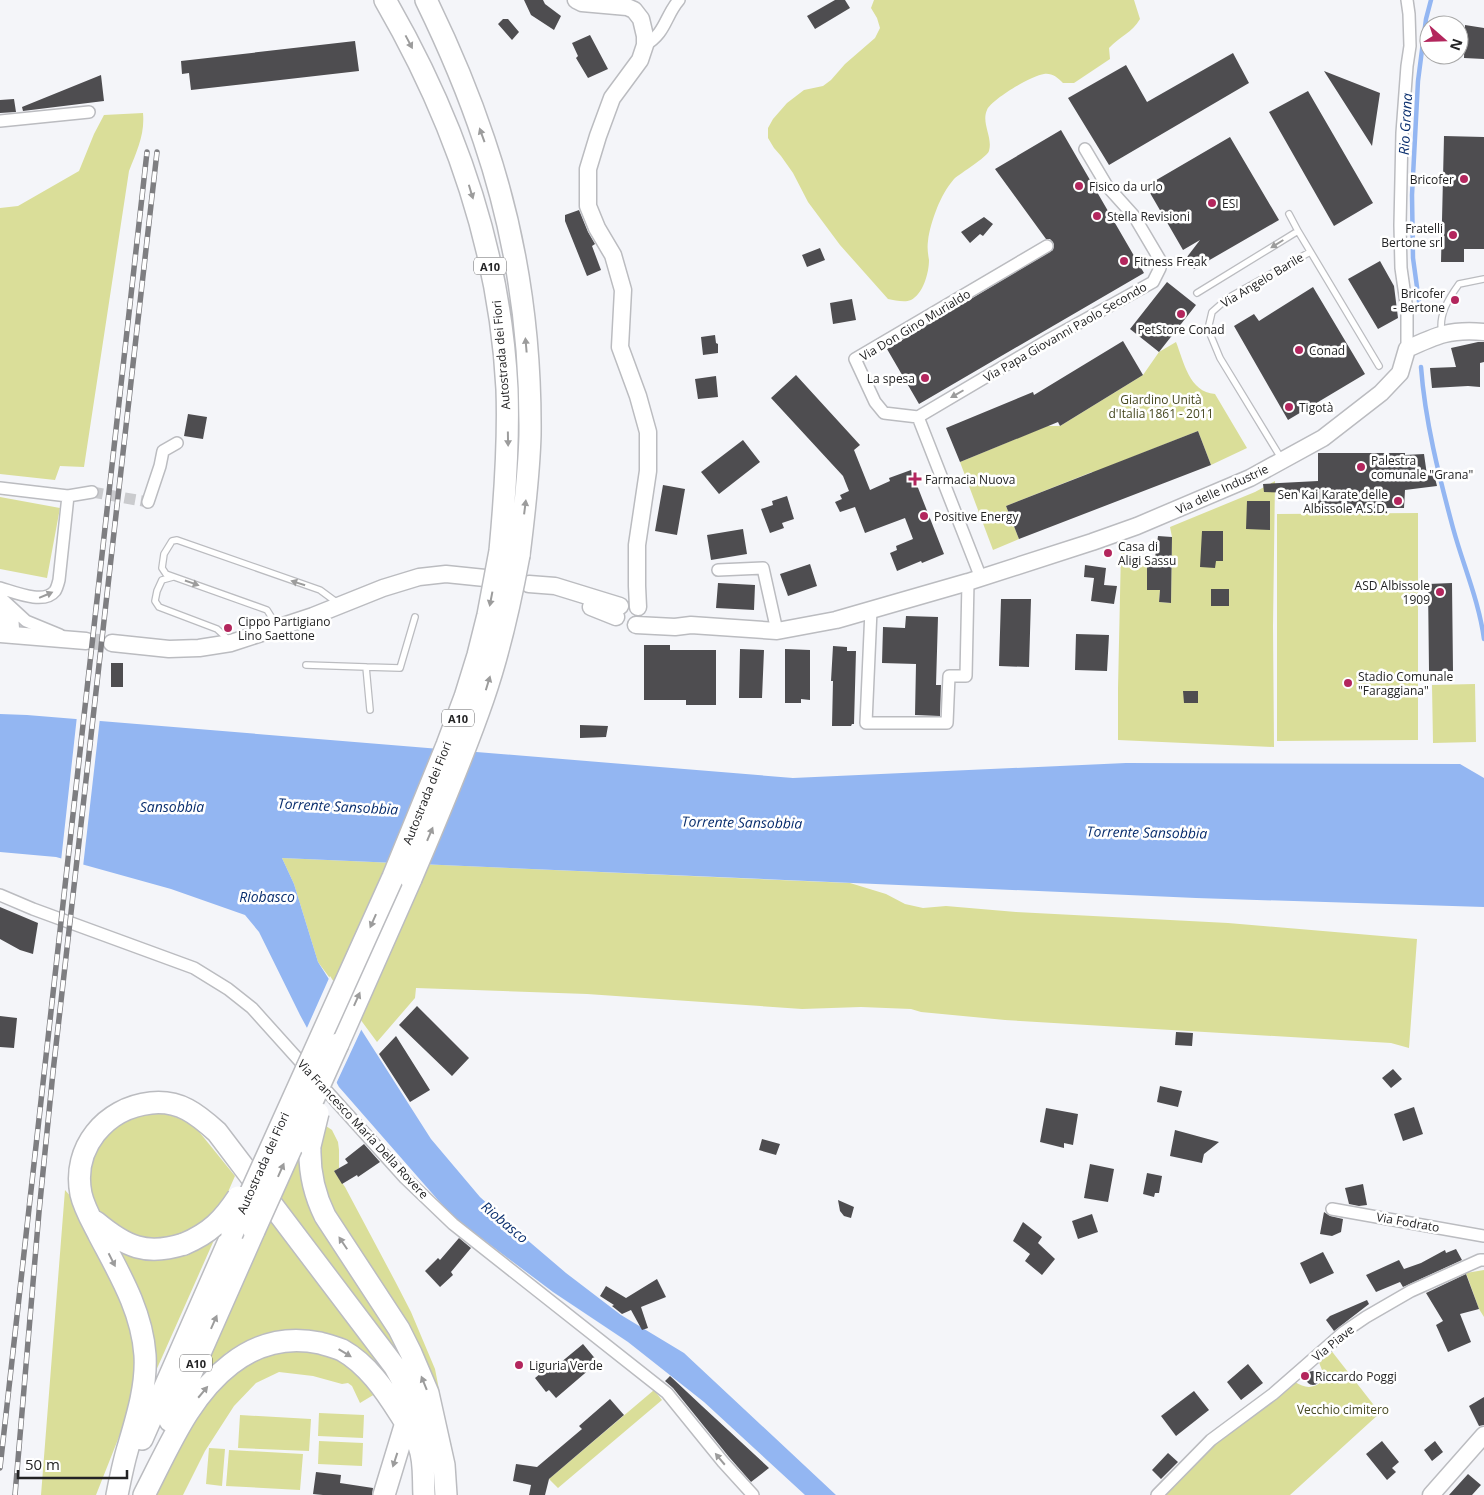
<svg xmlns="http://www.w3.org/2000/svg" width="1484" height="1495" font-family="'Open Sans',sans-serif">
<rect width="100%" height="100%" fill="#f4f5f9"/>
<path fill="#dade99" d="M874 0H1134L1140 19C1132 33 1120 36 1109 48L1110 59 1074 83H1063C1057 77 1052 73 1044 74 1032 75 991 100 987 110 981 123 993 137 989 151 986 158 962 172 954 179 947 187 941 198 937 208 933 218 929 231 928 241 927 248 928 254 929 260 929 273 923 294 911 300 904 303 895 300 888 299L840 245 808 202 793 173 781 156 774 148 768 138V128L773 119 787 103 804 90 823 86 831 80 845 64 875 38 880 28 877 18 871 8Z
M143 113C145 134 137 151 129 171L84 467 60 466 55 480 0 474V208L18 206 79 171 94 134 104 115Z
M1176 342C1184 362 1189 392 1215 394L1247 448 1211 465 1198 431 1112 465 1106 505 1092 472 1006 506 1019 539 993 550 960 462 1047 426H1060L1143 375 1159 352Z
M1275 481 1273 626 1274 747 1118 740V688L1121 550 1131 548 1132 564 1147 565V590H1160L1159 602 1171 603 1172 537 1170 527 1255 492Z
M0 497 60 508 47 578 0 569Z
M1418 513V740L1277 741V514Z
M1475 684 1476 742 1433 743 1432 685Z
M282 858 850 883 886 894 905 904 923 908 946 906 1016 912 1228 923 1417 939 1409 1048 1391 1043 1005 1020 921 1012 911 1009 861 1007 802 1009 587 994 416 988 415 998 377 1042 318 962 294 884Z
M163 1113 181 1119 196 1128 235 1176 225 1199 207 1222 168 1241 132 1239 101 1216 90 1198V1154L99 1136 136 1114Z
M320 1122 332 1130 338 1142 339 1150V1168L334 1171 345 1187 395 1281 411 1312 435 1369 448 1435 445 1447 340 1228 318 1177Z
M298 1151 377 1307 412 1373 281 1200V1193Z
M65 1190 73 1199 134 1329 135 1378 130 1409 96 1495H41Z
M269 1218 383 1367 379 1371 315 1332 289 1330 261 1336 226 1353 205 1375H202L200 1373Z
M209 1239 214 1240 151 1382 115 1245Z
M1484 1270V1317L1479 1309 1466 1273Z
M266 1348 323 1350 357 1372 375 1394 360 1403 352 1386 348 1383 342 1384 313 1376 279 1372 256 1383 234 1406 205 1451 183 1495H152L214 1385Z
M1330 1349 1380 1413 1290 1495H1163L1207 1449 1286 1390 1295 1382C1304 1388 1313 1389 1321 1382L1322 1370 1318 1360Z
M654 1390 662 1400 558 1488 549 1479Z
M319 1413 364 1415 363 1438 318 1436Z
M240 1415 311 1419 309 1451 238 1448Z
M319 1441 363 1443 362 1466 318 1464Z
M209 1448 225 1449 222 1486 206 1484Z
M229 1450 303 1454 300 1490 226 1486Z"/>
<path fill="#93b6f2" d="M0 714 27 715 793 778 1126 763 1460 764 1484 778V907L1196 898 282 858 294 884 318 962 431 1139 480 1197 525 1238 566 1273 621 1315 684 1353 836 1495H805L704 1402 628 1342 553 1292 452 1216 339 1087 300 1015 259 932 245 915 171 889 56 857 0 852Z"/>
<path fill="#f4f5f9" d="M77 716 100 718 83 867 61 861Z
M330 976 363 1026 335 1086 306 1030Z"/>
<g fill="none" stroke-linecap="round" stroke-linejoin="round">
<path stroke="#93b6f2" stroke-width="4.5" d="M1420 309 1413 258 1412 195 1418 81 1426 19 1431 0
M1421 367C1425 421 1439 476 1453 528 1463 565 1479 601 1484 639"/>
</g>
<path fill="#4e4d50" d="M524 0H543L545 4 561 16 554 30 531 15Z
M835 0H845L850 8 815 29 807 16Z
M503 19H508L519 32 512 40 498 24Z
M1465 25 1484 28V59L1464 58Z
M590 35 608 69 588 78 576 58 578 56 572 43Z
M355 41 359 71 191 90 189 73 182 74 181 61Z
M1233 53 1249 83 1109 165 1068 98 1126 65 1147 102Z
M1324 71 1380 93 1372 146Z
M101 75 104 101 23 111 22 107Z
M1308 91 1373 203 1334 226 1269 112Z
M14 99 16 112 0 113V100Z
M1061 130 1144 273 919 404 887 349 1053 250 1054 245 1053 242 1050 239H1046L995 169Z
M1444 136 1484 137V249H1464V262H1441Z
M1230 137 1279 220 1194 269 1187 257 1200 240 1183 250 1146 186Z
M579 210 588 232 595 244 592 246 601 270 587 276 565 221V215Z
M984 217 993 224 983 236 980 234 970 243 961 232Z
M820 248 825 260 807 267 802 255Z
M1380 261 1394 286 1398 318 1378 329 1348 279Z
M1167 282 1196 305 1159 352 1130 329Z
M1313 287 1365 374 1288 420 1234 326 1254 314 1259 321Z
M852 299 856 320 833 324 830 303Z
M715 335 716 343 718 344V353L703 355 701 337Z
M1123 341 1143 375 1060 426 1058 422 960 462 946 428 1033 392 1034 395Z
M1478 342H1484V362L1480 363V387L1468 386 1432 388 1430 368 1456 367 1451 348Z
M796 375 860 445 854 450 870 490 890 481 889 478 911 470 944 554 922 563 921 561 897 571 890 553 897 550 896 546 913 539 905 518 865 533 855 507 840 512 835 502 842 499 840 495 849 491 843 476 771 398Z
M716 376 718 397 698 399 695 379Z
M188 414 207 417 203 439 184 436Z
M1198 431 1211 465 1019 539 1006 506Z
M743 440 760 462 719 494 701 472Z
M1318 453H1405V455L1424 454 1427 475 1434 474 1437 486 1405 490 1404 508H1318V495H1307V493L1264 492 1263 484 1318 481Z
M663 485 685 489 677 535 655 531Z
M787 496 794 519 782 523 784 528 770 533 761 509 773 505 772 501Z
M1247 501H1270V530L1246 529Z
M743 529 747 554 711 560 707 535Z
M1202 531H1223V561H1216L1215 568 1200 567Z
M1158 536 1172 537 1171 603 1159 602 1160 590H1147V565H1154Z
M810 564 817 586 788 596 780 574Z
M1085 565 1106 568 1104 585 1117 586 1114 604 1091 601 1094 578 1084 577Z
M718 583 755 585 754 610 716 608Z
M1452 583 1453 671H1429L1428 584Z
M1211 589H1229V606H1211Z
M1001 599H1031L1029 667 999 666Z
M906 616 938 617 936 685H941L940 716 915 715 916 664 882 663 883 627 905 628Z
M1076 634 1109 635 1107 671 1075 670Z
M644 645H670V650H716V705H686V700H644Z
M833 646 847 647V651H856L854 724H852L851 726H832L833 681H831Z
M740 649 764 650 762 698H739Z
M785 649 810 650V700L801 699V703H785Z
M111 663H123V687H111Z
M1183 691H1198V703H1184Z
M580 725 608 726 606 737 580 738Z
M0 907 38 923 33 954 20 950 0 939Z
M417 1006 469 1058 452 1076 399 1025Z
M0 1016 17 1018 14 1048 0 1047Z
M1176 1032 1193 1033 1192 1046 1175 1045Z
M396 1036 430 1090 410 1102 379 1054Z
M1393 1069 1402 1079 1391 1088 1382 1078Z
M1160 1086 1182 1091 1178 1107 1157 1102Z
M1414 1107 1423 1134 1403 1141 1394 1114Z
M1046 1108 1078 1114 1073 1145 1064 1143V1148L1040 1142Z
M1175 1130 1219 1142 1204 1154 1202 1163 1170 1156Z
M762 1139 780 1144 776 1155 759 1150Z
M364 1144 380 1162 358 1177 357 1175 342 1184 334 1171 348 1163 345 1159Z
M1090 1164 1114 1169 1108 1202 1084 1198Z
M1147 1173 1162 1176 1159 1193H1155L1154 1197 1143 1194Z
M1363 1184 1367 1205 1359 1206 1349 1204 1345 1188Z
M838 1200 854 1207 851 1218 844 1216 840 1211Z
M1324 1212 1330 1216 1343 1219 1341 1232 1332 1236 1320 1234Z
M1092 1214 1098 1232 1078 1239 1072 1221Z
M1023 1222 1042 1237 1038 1243 1055 1259 1042 1275 1025 1261 1030 1254 1013 1241Z
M459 1238 471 1248 451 1272 453 1275 440 1287 425 1271 438 1258 440 1260Z
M1456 1249 1462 1260 1403 1287 1400 1282 1376 1292 1366 1275 1399 1260 1404 1269 1421 1263 1445 1250 1446 1253Z
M1323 1252 1334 1273 1310 1284 1300 1263Z
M1466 1274 1479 1309 1460 1314 1471 1342 1448 1352 1436 1325 1443 1321 1426 1293Z
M657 1279 666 1297 641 1307 648 1328 642 1330 631 1310 622 1314 612 1306 614 1305 600 1296 606 1286 626 1298Z
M1367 1300 1369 1304 1334 1331 1326 1320 1330 1316Z
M583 1344 598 1362 556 1398 549 1390 546 1392 535 1378 545 1370 548 1373Z
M1248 1364 1263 1383 1241 1400 1227 1382Z
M1306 1378a7 7 0 1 1 14 0a7 7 0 1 1-14 0Z
M670 1376 702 1406 769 1468 751 1482 729 1457 673 1388 665 1381Z
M1194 1391 1209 1410 1176 1436 1161 1416Z
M1484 1397V1425L1479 1426 1469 1406Z
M610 1399 624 1415 549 1479 545 1495H529L531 1485 513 1481 516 1464 537 1467 582 1429 579 1426Z
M1382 1441 1399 1462 1392 1468 1396 1472 1387 1480 1366 1454Z
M1435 1441 1443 1452 1432 1461 1424 1450Z
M1168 1453 1178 1462 1161 1479 1152 1470Z
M316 1472 341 1475 340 1483 373 1488 372 1495H323L313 1494Z
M1468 1474 1481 1485 1472 1495H1449Z"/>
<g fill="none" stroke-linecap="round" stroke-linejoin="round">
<path stroke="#cacbce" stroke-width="11" stroke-dasharray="11 5.5" stroke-linecap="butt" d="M92 492 148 502"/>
<path stroke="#cacbce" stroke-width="16" stroke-dasharray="16 8" stroke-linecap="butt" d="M86 641 112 643"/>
<defs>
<path id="lane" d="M1289 214 1298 231
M1197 293 1298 231 1379 366
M1442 333C1438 315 1449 298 1459 284L1484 279
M1281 458 1220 358 1208 329 1212 312 1228 298 1310 252
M173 577 162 580 157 591 155 601 159 607 217 629 230 641
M277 626 267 610 166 574 162 568 164 554 172 541 177 540 320 590 339 604
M306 665 366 667
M370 710 366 667 400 668 415 617"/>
<path id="street" d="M645 45C666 33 665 16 679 0
M0 121 89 112
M1407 349V310L1401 268 1400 225 1402 133 1407 66 1410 46 1409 14 1407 0
M918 417 1050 339 1153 282 1160 268V260L1134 216 1107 186 1085 149
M0 488 68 496 59 580C58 584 57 588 55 591 44 605 14 592 0 588
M68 496 92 492
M148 502 160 466 163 451 177 443
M718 570 763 568 777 631
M981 578 918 417 884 413 875 402 855 359 1047 246
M0 597 26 621 60 635
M0 605 4 612 2 634
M12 609 14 635
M871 610 866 723H947L949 676H966L968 582
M0 895 33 909 194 968 228 989 252 1008 405 1178 453 1224 667 1393 723 1462 753 1495
M1332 1209 1484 1236
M1157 1495 1211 1440 1273 1394 1344 1332 1366 1317 1411 1291 1480 1260H1484"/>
<path id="secondary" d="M576 0 582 3 627 7 634 10 641 19 645 36V45L640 60 612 98 598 136 588 169V206L597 228 613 255 623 290 620 347 638 396 648 432V471L637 545V586L638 607
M529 584 555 586 620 606
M591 607 616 617
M636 625 675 627 691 625 777 631 836 620 968 582 1092 542 1137 526 1250 478 1323 438 1381 393 1400 373 1407 349C1437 335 1450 329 1484 332
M0 634 86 641
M112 643 169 649 199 648 231 643 313 616 383 588 419 577 446 574 485 578
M1431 1495 1484 1435"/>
<path id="highway" d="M385 0C454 119 500 251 507 389 509 444 505 497 500 551
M426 0C448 45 468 92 484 140 516 234 531 335 530 435 529 475 524 515 519 555
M338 1044 411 879
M310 1146C309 1171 314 1194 325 1216L399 1329 411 1353 428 1393 444 1465 446 1495
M96 1222C126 1247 146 1256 184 1244
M170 1421 254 1231
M142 1439 232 1234
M117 1495C120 1480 123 1465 127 1451 136 1420 147 1387 145 1355 142 1311 119 1273 99 1235 93 1223 84 1208 81 1194 72 1148 105 1108 151 1103 180 1100 197 1114 217 1132L395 1367 440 1447
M144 1495C168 1449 189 1396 231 1364 258 1343 287 1336 320 1343 327 1345 335 1347 342 1350 367 1364 385 1390 400 1414 406 1424 415 1435 419 1446 425 1461 423 1479 424 1495
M384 1495 408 1416"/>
</defs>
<use href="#lane" stroke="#bbbcc0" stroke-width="8"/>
<use href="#street" stroke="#bbbcc0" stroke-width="14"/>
<use href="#secondary" stroke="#bbbcc0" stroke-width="19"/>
<use href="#highway" stroke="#bbbcc0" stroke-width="24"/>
<use href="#lane" stroke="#fff" stroke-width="5.5"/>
<use href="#street" stroke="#fff" stroke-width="11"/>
<use href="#secondary" stroke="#fff" stroke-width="16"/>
<use href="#highway" stroke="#fff" stroke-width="21"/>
<defs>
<path id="rail" d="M0 1468 147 152
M15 1495 39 1212 53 1072 157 152"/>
</defs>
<use href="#rail" stroke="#7e7e81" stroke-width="5.5"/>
<use href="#rail" stroke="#fff" stroke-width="4" stroke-dasharray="11" stroke-linecap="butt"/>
<defs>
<path id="highway-bridge" d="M411 879C436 820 462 760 483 699 499 653 510 604 519 555
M310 1146 318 1113
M254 1231 338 1044
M232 1234 393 877 447 745 465 697 478 655 488 615 500 551
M184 1244C210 1233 223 1220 238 1197"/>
</defs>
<use href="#highway-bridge" stroke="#bbbcc0" stroke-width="24" stroke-linecap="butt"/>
<use href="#highway-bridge" stroke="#fff" stroke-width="21"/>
</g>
<defs><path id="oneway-solid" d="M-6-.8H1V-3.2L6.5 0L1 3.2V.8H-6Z" transform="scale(1.25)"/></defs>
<g fill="#9c9c9c">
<use href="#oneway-solid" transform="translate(409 42) rotate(62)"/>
<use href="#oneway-solid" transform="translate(482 135) rotate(-110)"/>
<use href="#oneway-solid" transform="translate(471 192) rotate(73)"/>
<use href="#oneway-solid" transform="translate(1277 244) rotate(148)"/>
<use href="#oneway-solid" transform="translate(526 345) rotate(-95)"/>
<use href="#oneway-solid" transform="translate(957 394) rotate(150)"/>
<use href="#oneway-solid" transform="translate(508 439) rotate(89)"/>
<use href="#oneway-solid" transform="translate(525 507) rotate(-83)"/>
<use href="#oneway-solid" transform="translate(192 583) rotate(19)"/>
<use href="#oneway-solid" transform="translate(298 583) rotate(-162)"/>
<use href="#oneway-solid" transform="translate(46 595) rotate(-23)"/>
<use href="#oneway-solid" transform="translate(491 599) rotate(101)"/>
<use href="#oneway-solid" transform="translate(488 683) rotate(-73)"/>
<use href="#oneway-solid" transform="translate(430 834) rotate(-67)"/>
<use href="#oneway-solid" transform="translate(373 921) rotate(114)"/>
<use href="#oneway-solid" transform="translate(357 999) rotate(-66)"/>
<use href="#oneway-solid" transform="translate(281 1170) rotate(-66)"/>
<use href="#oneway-solid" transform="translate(343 1243) rotate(-124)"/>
<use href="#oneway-solid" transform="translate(112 1260) rotate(63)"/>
<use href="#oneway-solid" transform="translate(214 1322) rotate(-66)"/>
<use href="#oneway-solid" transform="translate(345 1353) rotate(31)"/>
<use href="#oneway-solid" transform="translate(424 1383) rotate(-112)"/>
<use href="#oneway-solid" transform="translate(203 1392) rotate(-50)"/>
<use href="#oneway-solid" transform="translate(720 1459) rotate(-130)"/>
<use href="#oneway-solid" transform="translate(395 1460) rotate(108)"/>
</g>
<g fill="#b3265d" stroke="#fff" stroke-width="2">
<circle cx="1464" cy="179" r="5"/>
<circle cx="1079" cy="186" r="5"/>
<circle cx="1212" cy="203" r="5"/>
<circle cx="1097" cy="216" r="5"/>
<circle cx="1453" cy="235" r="5"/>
<circle cx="1124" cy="261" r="5"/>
<circle cx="1455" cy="300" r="5"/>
<circle cx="1181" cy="314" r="5"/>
<circle cx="1299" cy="350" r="5"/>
<circle cx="925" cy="378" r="5"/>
<circle cx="1289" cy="407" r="5"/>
<circle cx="1361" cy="467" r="5"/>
<path d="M912.5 471.5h5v5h5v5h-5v5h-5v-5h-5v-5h5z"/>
<circle cx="1398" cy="501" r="5"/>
<circle cx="924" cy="516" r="5"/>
<circle cx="1108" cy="553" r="5"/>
<circle cx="1440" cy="592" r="5"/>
<circle cx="228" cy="628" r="5"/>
<circle cx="1348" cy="683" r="5"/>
<circle cx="519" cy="1365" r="5"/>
<circle cx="1305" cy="1376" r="5"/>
</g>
<g text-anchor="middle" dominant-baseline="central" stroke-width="5" stroke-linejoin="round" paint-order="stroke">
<g fill="#fff" stroke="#656566" stroke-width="1">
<rect x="474" y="257.5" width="32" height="17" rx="4"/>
<rect x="442" y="709.5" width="32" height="17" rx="4"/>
<rect x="180" y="1354.5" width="32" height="17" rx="4"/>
</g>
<g font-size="11" font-weight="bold" fill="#232324">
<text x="490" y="266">A10</text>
<text x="458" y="718">A10</text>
<text x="196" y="1363">A10</text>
</g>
<g font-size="12" fill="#232324" stroke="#fff" text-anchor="start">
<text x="1454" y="179" text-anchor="end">Bricofer</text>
<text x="1089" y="186">Fisico da urlo</text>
<text x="1222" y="203">ESI</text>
<text x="1107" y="216">Stella Revisioni</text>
<text x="1443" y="228" text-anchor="end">Fratelli<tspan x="1443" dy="14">Bertone srl</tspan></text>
<text x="1134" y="261">Fitness Freak</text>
<text x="1445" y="293" text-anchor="end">Bricofer<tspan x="1445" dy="14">- Bertone</tspan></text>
<text x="1181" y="329" text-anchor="middle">PetStore Conad</text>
<text x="1309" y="350">Conad</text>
<text x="915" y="378" text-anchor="end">La spesa</text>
<text x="1299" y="407">Tigotà</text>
<text x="1371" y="460">Palestra<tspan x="1371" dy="14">comunale "Grana"</tspan></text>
<text x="925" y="479">Farmacia Nuova</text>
<text x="1388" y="494" text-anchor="end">Sen Kai Karate delle<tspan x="1388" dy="14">Albissole A.S.D.</tspan></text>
<text x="934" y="516">Positive Energy</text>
<text x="1118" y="546">Casa di<tspan x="1118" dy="14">Aligi Sassu</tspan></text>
<text x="1430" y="585" text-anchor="end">ASD Albissole<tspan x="1430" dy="14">1909</tspan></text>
<text x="238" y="621">Cippo Partigiano<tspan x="238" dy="14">Lino Saettone</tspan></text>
<text x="1358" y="676">Stadio Comunale<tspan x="1358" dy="14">"Faraggiana"</tspan></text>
<text x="529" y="1365">Liguria Verde</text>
<text x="1315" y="1376">Riccardo Poggi</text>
</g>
<g font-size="12" fill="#232324" stroke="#fff">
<text transform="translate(1262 280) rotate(-31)">Via Angelo Barile</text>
<text transform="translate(915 325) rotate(-31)">Via Don Gino Murialdo</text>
<text transform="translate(1065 332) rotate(-30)">Via Papa Giovanni Paolo Secondo</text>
<text transform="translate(501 355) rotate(-95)">Autostrada dei Fiori</text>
<text transform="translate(1222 489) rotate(-25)">Via delle Industrie</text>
<text transform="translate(427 793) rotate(-68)">Autostrada dei Fiori</text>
<text transform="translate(363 1129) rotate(47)">Via Francesco Maria Della Rovere</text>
<text transform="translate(263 1163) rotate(-66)">Autostrada dei Fiori</text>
<text transform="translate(1408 1222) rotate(10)">Via Fodrato</text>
<text transform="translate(1333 1343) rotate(-39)">Via Piave</text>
</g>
<g font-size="12" fill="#464820" stroke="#fff">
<text x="1161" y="399">Giardino Unità<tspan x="1161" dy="14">d'Italia 1861 - 2011</tspan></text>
<text x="1343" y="1409">Vecchio cimitero</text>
</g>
<g font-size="14" font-style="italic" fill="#092e6e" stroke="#fff">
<text transform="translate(1405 124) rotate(-87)">Rio Grana</text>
<text x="172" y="806">Sansobbia</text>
<text transform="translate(338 806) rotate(3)">Torrente Sansobbia</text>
<text transform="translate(742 822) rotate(1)">Torrente Sansobbia</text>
<text transform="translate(1147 832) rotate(1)">Torrente Sansobbia</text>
<text x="267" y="896">Riobasco</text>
<text transform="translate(505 1222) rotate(40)">Riobasco</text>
</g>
</g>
<g transform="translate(1444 40) rotate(110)"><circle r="24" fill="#ffffff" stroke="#a7a7a7"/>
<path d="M0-4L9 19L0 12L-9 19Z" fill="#b3265d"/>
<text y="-8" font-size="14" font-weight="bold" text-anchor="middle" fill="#232324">N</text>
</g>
<path d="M18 1470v8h109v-8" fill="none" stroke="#232324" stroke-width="2.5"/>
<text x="25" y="1470" font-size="15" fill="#232324" stroke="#ffffff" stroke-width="4" paint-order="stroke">50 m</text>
</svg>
